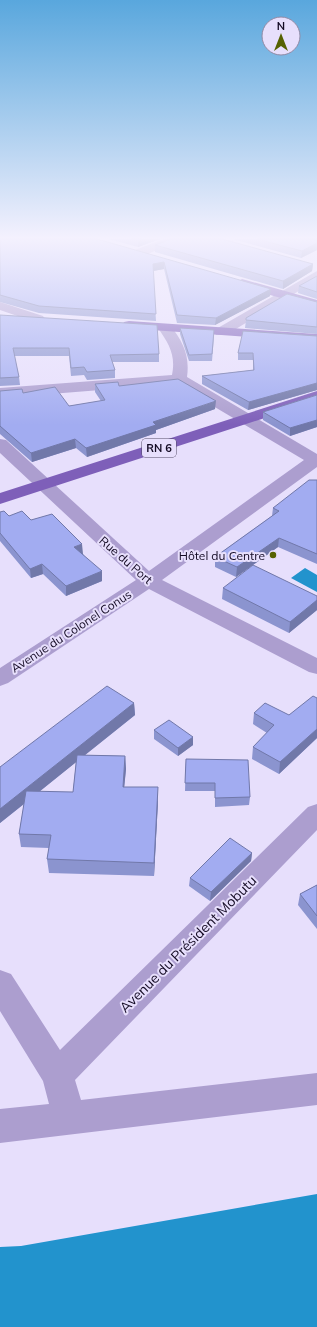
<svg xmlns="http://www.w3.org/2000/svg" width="317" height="1327" font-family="Mulish,sans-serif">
<rect width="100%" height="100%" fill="#e7dffc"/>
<path fill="#2293cd" d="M305 568 317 575V592L291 578Z
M317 1194V1327H0V1247L21 1246Z"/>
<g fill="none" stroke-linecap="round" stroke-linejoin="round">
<path fill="#ac9ecf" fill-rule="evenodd" d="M164 239H180L178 241 143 256H135L133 253 135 250Z
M317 271V280L226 335H216L214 332 216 329Z
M0 302 43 316 45 319 43 322 38 323 0 310Z
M165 324 170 325C183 342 190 355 187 377L317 454V467L162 580 317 658V674L309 672 149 589 8 683 0 686V668L136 580 0 453V439L6 440 149 571 304 460 176 384 0 398V388L172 375C176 355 169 344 158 328L160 325Z
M317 804V830L75 1080 81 1100 317 1073V1105L0 1143V1109L49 1104 43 1081 0 1011V970L11 974 60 1050 308 807Z"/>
<path fill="#7e5fb9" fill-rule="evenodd" d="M242 279 317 300V308L238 286 236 283Z
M129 321 317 334V342L124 328 122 325 124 322Z
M317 391V401L0 504V493Z"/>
</g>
<path fill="#8b94cf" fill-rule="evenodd" d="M0 239H97L270 296 215 325 177 323 164 269 153 271 156 321 39 313 0 302Z
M108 239H160L138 247Z
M232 239H317V250L301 258Z
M155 245 313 264 312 271 283 289 155 252Z
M317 276V299L298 293 299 286Z
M317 302V334L245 328 246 320Z
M0 315 159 354V362H112L115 370V378L87 380 84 375 71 376 69 356H14L19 377 20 385 0 386Z
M180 328 214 336 212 361H189L180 334Z
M317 336V390L248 410 202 384V376L253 370V360H238V353Z
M95 384 119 386 215 409 156 430V433L87 457 76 448 32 462 0 434V391L23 393 69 406 101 401 95 392Z
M317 395V427L290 436 263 420V412Z
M317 480V564L278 547 236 577 215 567V557L272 516 273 508Z
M0 512 9 516 31 520 83 554 102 581 66 596 43 574 31 578 0 541Z
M223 588 317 596V610L289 633 222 599Z
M317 698V738L279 774 252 759 253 747 267 733 253 724 254 713 289 715Z
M134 703 135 715 85 755 125 756 126 769 124 787 158 801 154 876 49 873 47 859 49 848 21 847 19 834 24 804 0 823V767ZM76 762 73 792H39Z
M154 730 193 737V745L178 756 154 739Z
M186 759 250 797 249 805 215 807V791H185Z
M252 853 251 861 210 901 189 886 190 878Z
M317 885V929L298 905 300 894Z"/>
<path fill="#7178a9" d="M142 239H160L138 247V241Z
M317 239V250L301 258 302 251 315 240Z
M164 262V269L153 271V264Z
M313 264 312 271 283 289V281Z
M271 289 270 296 215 325 216 318Z
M317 383V390L248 410 249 402Z
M216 401 215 409 156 430V433L87 457 86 448 153 422Z
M317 420V427L290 436V428Z
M75 439 76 448 32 462 31 453Z
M279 538 278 547 236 577 237 567Z
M82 544 83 554 75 557 74 547Z
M42 564 43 574 31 578 30 569Z
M102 571V581L66 596V586Z
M317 600V610L289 633 290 622Z
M134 703 135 715 0 823V809Z
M317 729V738L279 774 280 762Z
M193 737V745L178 756V748Z
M125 756 126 769 123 800V787Z
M158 787V801L154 876V863Z
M252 853 251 861 210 901 211 892Z"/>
<path fill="#a2acf1" stroke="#7178a9" d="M0 239H97L271 289 216 318 177 315 164 262 153 264 156 314 39 306 0 295Z
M132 239H142L138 241Z
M171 239H222L313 264 283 281 155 245Z
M257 239H317L315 240 317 241V243L302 251Z
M317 276V292L299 286Z
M287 294 317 302V327L246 320V318Z
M0 315 157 325 159 354 110 355 115 370 87 372 84 367 71 368 69 348H13L19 377 0 378Z
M180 328 214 330 212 354 189 355Z
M243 331 317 336V383L249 402 202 376 254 370 253 353H238Z
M178 379 216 401 153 422 156 425 86 448 75 439 31 453 0 426V391L22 389 23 393 55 387 69 406 105 400 95 384 118 382 119 386Z
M317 395V420L290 428 263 412Z
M309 480H317V554L279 538 237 567 215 557 279 511 273 508Z
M4 511 9 516 22 511 31 520 52 514 82 544 74 547 102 571 66 586 42 564 30 569 0 533V512Z
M253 565 317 596V600L290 622 223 588Z
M107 686 134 703 0 809V767Z
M313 696 317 698V729L280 762 253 747 274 725 254 713 265 703 289 715Z
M169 720 193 737 178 748 154 730Z
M77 755 125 756 123 787H158L154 863 47 859 51 835 19 834 26 791 73 792Z
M186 759 248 760 250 797 215 798V783H185Z
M230 838 252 853 211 892 190 878Z
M317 885V916L300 894Z"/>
<linearGradient id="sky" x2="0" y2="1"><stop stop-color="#59a7dd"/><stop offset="0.56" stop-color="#f4f1fe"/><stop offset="1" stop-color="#f4f1fe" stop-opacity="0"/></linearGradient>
<rect width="317" height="425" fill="url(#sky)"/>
<circle fill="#566202" stroke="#e7dffc" stroke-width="1.5" cx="273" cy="555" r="4"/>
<g text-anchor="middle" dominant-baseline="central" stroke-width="4" stroke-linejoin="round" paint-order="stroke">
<rect fill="#e7dffc" stroke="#534a64" stroke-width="1" x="142" y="439" width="34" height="18" rx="3"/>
<g font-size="11" font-weight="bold" fill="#130a23">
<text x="159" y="448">RN 6</text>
</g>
<g font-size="12" fill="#130a23" stroke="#e7dffc" text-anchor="end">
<text x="265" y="555">Hôtel du Centre</text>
</g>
<g font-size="12" fill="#130a23" stroke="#e7dffc">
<text transform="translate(126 560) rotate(41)">Rue du Port</text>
<text transform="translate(71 631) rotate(-33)">Avenue du Colonel Conus</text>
</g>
<g font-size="14" fill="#130a23" stroke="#e7dffc">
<text transform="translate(188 944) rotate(-45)">Avenue du Président Mobutu</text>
</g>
</g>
<g transform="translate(281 36)"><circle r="19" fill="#e7dffc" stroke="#928aa5"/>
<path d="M0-3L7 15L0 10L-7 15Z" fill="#566202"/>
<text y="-6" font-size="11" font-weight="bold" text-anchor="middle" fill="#130a23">N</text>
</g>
</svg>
